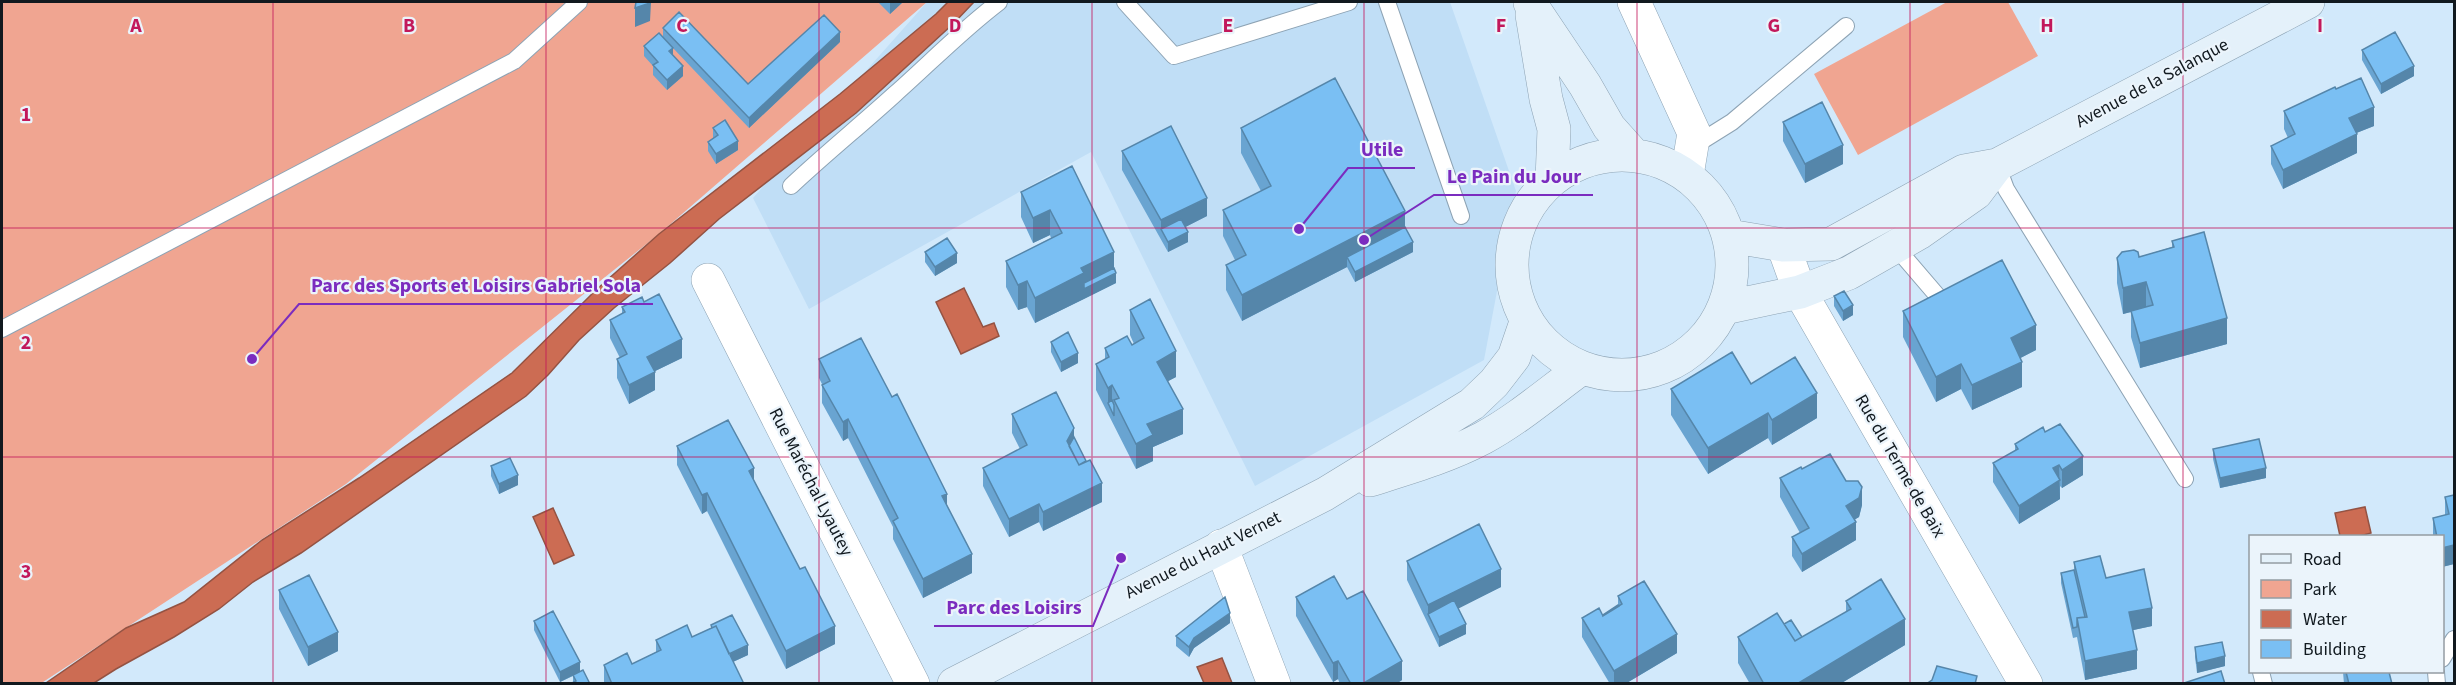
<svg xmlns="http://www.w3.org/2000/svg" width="2456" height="685" font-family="'Source Sans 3',sans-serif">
<rect width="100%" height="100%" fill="#d2e9fb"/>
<path fill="#c0def6" d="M927 2H1450L1516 191 1484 360 1255 486 1091 152 809 309 753 198Z"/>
<path fill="#f0a591" d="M2 2H927L659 234 346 484 40 684 2 683Z
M1947 2H2008L2038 56 1858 155 1814 74Z"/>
<path fill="#cc6c53" stroke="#945343" stroke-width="1.5" d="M948 2H974L954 23 856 113 719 219 670 263 614 308 579 340 548 375 526 396 301 553 253 582 219 609 174 637 116 669 94 683H46L126 628 184 602 262 540 359 478 512 373 597 289 659 234 840 94 936 14Z
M964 288 983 327 994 323 999 336 961 354 936 302Z
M2365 507 2371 533 2360 536H2340L2335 513Z
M553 508 574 555 554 564 533 517Z
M1222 658 1232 683H1204L1197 667Z"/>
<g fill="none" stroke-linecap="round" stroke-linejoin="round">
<defs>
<path id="service" d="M1125 2 1174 56 1349 2
M1387 2 1461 216
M1692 147 1732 122 1846 26
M1997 165 2006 189 2185 479
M791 186C825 154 861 125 895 94 930 63 962 30 999 2
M1893 244 1941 300
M2 329 514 61 579 2
M2442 659 2454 639
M2261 672 2264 684
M2436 672 2437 684"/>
<path id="minor" d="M1634 2 1694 133 1687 175
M1783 245 1800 292 2026 684
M708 280 913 684
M1221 546 1274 684"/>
<path id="secondary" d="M1530 3 1585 85 1609 127 1634 155
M1532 15 1546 99 1554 129 1552 180
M1512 265a110 110 0 1 1 220 0a110 110 0 1 1-220 0Z
M1729 236 1783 245 1831 244 1964 171 1997 165 2308 2
M1724 308 1800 292 1849 273 1919 233 1976 193 1997 165
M1370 480C1408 468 1447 457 1483 438 1518 419 1549 392 1582 368
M954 684 1325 494 1472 404 1494 383 1514 357 1526 322"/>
</defs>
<use href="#service" stroke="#8da3b4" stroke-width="18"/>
<use href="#minor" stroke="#8da3b4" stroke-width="34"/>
<use href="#secondary" stroke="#8da3b4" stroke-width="34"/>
<use href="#service" stroke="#fff" stroke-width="16"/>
<use href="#minor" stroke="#fff" stroke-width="33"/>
<use href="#secondary" stroke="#e4f1fa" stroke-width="33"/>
</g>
<path fill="#69a4d1" d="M878 2H903L890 14Z
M663 28 748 84 840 42 749 128 673 48V56L683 76 667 90 653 75V66L644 56V46L663 37Z
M2362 50 2414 76 2381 94 2362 60Z
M2336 89 2374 126 2356 133 2357 153 2283 189 2271 164V146L2288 138 2284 129V111Z
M1783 122 1843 164 1805 183 1783 141Z
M713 128 738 150 716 164 708 151V142L713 138Z
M1241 128 1405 227 1413 252 1355 282 1347 267 1242 321 1226 290V265L1235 260 1223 236V210L1261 191 1241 153Z
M1122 151 1207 216 1185 227 1188 242 1168 252 1122 170Z
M1072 166 1114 268 1116 283 1035 323 1027 307 1018 310 1006 287V261L1051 238 1050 235 1033 243 1021 217V192Z
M2172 241 2227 344 2140 368 2131 337V312L2123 314 2117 283V258L2139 257 2172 247Z
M925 252 957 263 935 276 925 262Z
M1834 296 1853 315 1843 321 1834 306Z
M644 302 682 358 655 371V390L629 404 617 378V359L620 358 610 338V320L622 314V307Z
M1130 310 1176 377 1168 381 1183 434 1153 447V461L1136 469 1096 390V364L1105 360V348L1132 345 1134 344 1130 335Z
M1903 311 2036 350 2020 358 2022 387 1972 410 1961 389 1936 402 1903 337Z
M1051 342 1078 363 1061 372 1051 352Z
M819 359 947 505 972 573 923 598 893 539V527L848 438 843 441 822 403V384L819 378Z
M1751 384 1817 418 1772 445 1768 438 1708 474 1671 415V389Z
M1012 414 1074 437 1102 502 1043 531 1039 522 1009 537 983 486V468L1020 449 1012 433Z
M2045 432 2083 475 2062 488 2060 486V499L2019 524 1993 482V463L2015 451V444Z
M677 446 754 481 835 644 786 669 707 511 702 514 677 465Z
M2213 449 2266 478 2220 488 2213 459Z
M491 466 518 485 499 494 491 476Z
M1802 469 1846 481 1862 505 1859 517 1855 519 1856 540 1802 572 1792 556V537L1800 533 1780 497V478Z
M2454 495V564L2442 567V537H2433V518L2445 515V497Z
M1407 561 1501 587 1458 608 1466 634 1439 647 1407 580Z
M2074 562 2106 578 2152 626 2133 630 2137 669 2085 680 2077 637 2073 638 2061 583V573L2074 570Z
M279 590 338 651 308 666 279 609Z
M1618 596 1677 653 1625 684H1610L1582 637V618L1603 615 1618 605Z
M1296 597 1347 599 1402 680 1396 684H1340L1338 679 1333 682 1296 616Z
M1846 601 1905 645 1840 684H1750L1738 663V637H1802L1846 612Z
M534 621 580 671 590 684 573 682V676L560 682 534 630Z
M1230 623 1194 648 1189 657 1176 646V636Z
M711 625 748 655 733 662 744 684H604V665L632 664 656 652V640L692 637 711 628Z
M2195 647 2225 666 2197 673 2195 657Z
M2343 672H2389L2392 684H2344Z"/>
<path fill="#5586aa" d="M651 2 650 21 635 27V8Z
M890 2H903L890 14Z
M840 32V42L749 128V118Z
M673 48V58L669 51Z
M683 66V76L667 90V80Z
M2414 66V76L2381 94V84Z
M2374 107V126L2349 136V118Z
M2357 134V153L2283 189V170Z
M738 141V150L716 164V154Z
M1843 145V164L1805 183V164Z
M1207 198V216L1166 237 1161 229V220Z
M1050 210V235L1033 243V218Z
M1405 211V237L1347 257V267L1242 321V295Z
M1188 232V242L1168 252V242Z
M1413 242V252L1355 282V272Z
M1114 252V274L1116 273V283L1084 299V289V299L1035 323V298L1081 268Z
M957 253V263L935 276V267Z
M1027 281V307L1018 310V285Z
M2146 282V308L2123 314V288Z
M1853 305V315L1843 321V311Z
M2227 318V344L2140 368V343Z
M2036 325V350L2011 363V338Z
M682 339V358L647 375V357Z
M1176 351V377L1157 387V362Z
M1078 353V363L1061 372V362Z
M2022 362V387L1972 410V385Z
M1961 364V389L1936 402V377Z
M655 372V390L629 404V385Z
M1112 385V410L1108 403V388Z
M1817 393V418L1772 445V420Z
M1183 409V434L1153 447V461L1136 469V444L1147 424Z
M1768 413V438L1708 474V448Z
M848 419V438L843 441V422Z
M1074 428V447L1070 455 1067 441Z
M2083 456V475L2062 488V470Z
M2059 465 2060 499 2019 524V506L2053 468Z
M754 468V487L749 471Z
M2266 468V478L2220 488V478Z
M518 475V485L499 494V484Z
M1102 483V502L1043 531V512Z
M1862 487V505L1859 517 1846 525V506Z
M707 493V511L702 514V495Z
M947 494V512L942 496Z
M1039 504V522L1009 537V519Z
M1856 522V540L1802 572V554Z
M2454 545V564L2442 567V548Z
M972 554V573L923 598V579Z
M1501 569V587L1432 622 1428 614V605Z
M2152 608V626L2129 631V612Z
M1230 613V623L1194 648 1189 657V647L1194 638Z
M1905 619V645L1840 684H1797Z
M1466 624V634L1439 647V637Z
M835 626V644L786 669V651Z
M338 632V651L308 666V647Z
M1677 634V653L1625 684H1614V671Z
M748 645V655L726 665V656Z
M2137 650V669L2085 680V661Z
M2225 656V666L2197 673V663Z
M1338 661V679L1333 682V663Z
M1402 661V680L1396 684H1362Z
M580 662V672L560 682V672Z"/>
<path fill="#7abff3" stroke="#5586aa" stroke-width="1.5" d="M636 2H650V3L635 8Z
M679 12 748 84 824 15 840 32 749 118 663 28Z
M2395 32 2414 66 2381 84 2362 50Z
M659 33 673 48 669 51 683 66 667 80 653 65 658 62 644 46Z
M1335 78 1405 211 1242 295 1226 265 1246 255 1223 210 1271 186 1241 128Z
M2361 78 2374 107 2349 118 2357 134 2283 170 2271 146 2295 134 2284 111 2335 87 2336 89Z
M1822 102 1843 145 1805 164 1783 122Z
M725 120 738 141 716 154 708 142 718 135 713 128Z
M1171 126 1207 198 1161 220 1122 151Z
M1072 166 1114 252 1081 268 1084 273 1035 298 1027 281 1018 285 1006 261 1062 233 1050 210 1033 218 1021 192Z
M1181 219 1188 232 1168 242 1161 229Z
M1405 227 1413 242 1355 272 1347 257Z
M2204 232 2227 318 2140 343 2131 311 2153 305 2146 282 2123 288 2117 258 2122 252 2134 250 2138 252 2139 257 2174 247 2172 241Z
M947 238 957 253 935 267 925 252Z
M2002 260 2036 325 2011 338 2022 362 1972 385 1961 364 1936 377 1903 311Z
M1114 268 1116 273 1084 289V283Z
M1844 291 1853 305 1843 311 1834 296Z
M659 294 682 339 647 357 655 372 629 385 617 359 627 354 610 320 625 312 622 307 642 297 644 302Z
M1150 299 1176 351 1157 362 1183 409 1147 424 1153 435 1136 444 1114 400 1119 398 1112 385 1108 388 1096 364 1109 357 1105 348 1127 336 1132 345 1144 338 1130 310Z
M1068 332 1078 353 1061 362 1051 342Z
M861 338 892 397 897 394 947 494 942 496 972 554 923 579 893 521 898 518 848 419 843 422 822 385 830 381 819 359Z
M1732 352 1751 384 1795 357 1817 393 1772 420 1768 413 1708 448 1671 389Z
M1056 392 1074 428 1067 441 1079 465 1090 460 1102 483 1043 512 1039 504 1009 519 983 468 1027 445 1012 414Z
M1112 400 1114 405V416L1108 403Z
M728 420 754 468 749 471 800 569 805 567 835 626 786 651 707 493 702 495 677 446Z
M2060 424 2083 456 2062 470 2059 465 2053 468 2060 480 2019 506 1993 463 2018 449 2015 444 2043 427 2045 432Z
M1074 437 1086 461 1079 465 1069 446Z
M2259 439 2266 468 2220 478 2213 449Z
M1830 454 1846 481H1858L1862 487 1859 498 1846 506 1856 522 1802 554 1792 537 1809 528 1780 478 1801 467 1802 469Z
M510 458 518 475 499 484 491 466Z
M2454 495V545L2442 548V537H2437L2433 518 2449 514 2445 497Z
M1479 524 1501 569 1428 605 1407 561Z
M2100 556 2106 578 2144 569 2152 608 2129 612 2137 650 2085 661 2077 618 2087 617 2074 562Z
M2074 570 2085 617 2077 618V627L2073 628 2061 573Z
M309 575 338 632 308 647 279 590Z
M1334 576 1347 599 1363 591 1402 661 1362 684H1351L1338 661 1333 663 1296 597Z
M1881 579 1905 619 1797 684H1764L1738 637 1777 613 1795 641 1851 609 1846 601Z
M1644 581 1677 634 1614 671 1582 618 1599 608 1603 616 1622 604 1618 596Z
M1225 597 1230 613 1194 638 1189 647 1176 636Z
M1454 600 1466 624 1439 637 1428 614Z
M1618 605 1619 606 1603 616V615Z
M553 611 580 662 560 672 534 621Z
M732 615 748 645 729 654 716 626 712 628 711 625Z
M1791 620 1802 637 1795 641 1784 624Z
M687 625 692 637 716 626 744 684H612L604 665 627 653 632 664 661 650 656 640Z
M2222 642 2225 656 2197 663 2195 647Z
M1937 666 1977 676 1975 684H1926L1932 680Z
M583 670 590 684H570L576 681 573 675Z
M2221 671 2225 684H2181Z
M2346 672H2389L2392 684H2349Z"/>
<path fill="none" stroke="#c2185b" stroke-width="1.5" stroke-opacity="0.55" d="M273 2V684M546 2V684M819 2V684M1092 2V684M1364 2V684M1637 2V684M1910 2V684M2183 2V684M2 228H2454M2 457H2454"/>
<g text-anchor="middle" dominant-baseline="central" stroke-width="4.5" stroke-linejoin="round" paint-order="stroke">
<g font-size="18" fill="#11191f" stroke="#ebf4fb">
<text transform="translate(2152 83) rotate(-28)">Avenue de la Salanque</text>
<text transform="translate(1900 466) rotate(60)">Rue du Terme de Baix</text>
<text transform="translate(811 482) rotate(63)">Rue Maréchal Lyautey</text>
<text transform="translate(1203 555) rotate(-27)">Avenue du Haut Vernet</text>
</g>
</g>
<g font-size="20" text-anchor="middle" font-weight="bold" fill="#c2185b" stroke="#ebf4fb" stroke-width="4.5" stroke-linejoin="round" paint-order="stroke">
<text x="136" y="32">A</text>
<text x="409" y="32">B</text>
<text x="682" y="32">C</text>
<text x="955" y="32">D</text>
<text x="1228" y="32">E</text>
<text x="1501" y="32">F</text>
<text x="1774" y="32">G</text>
<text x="2047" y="32">H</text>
<text x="2320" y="32">I</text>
<text x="26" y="121">1</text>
<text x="26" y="349">2</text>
<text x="26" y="578">3</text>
</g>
<path fill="none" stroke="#7b2cbf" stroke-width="2" d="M1299 229L1348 168H1415M1364 240L1434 195H1593M252 359L299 304H653M1121 558L1093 626H934"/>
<g fill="#7b2cbf" stroke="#ebf4fb" stroke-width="2">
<circle cx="1299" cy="229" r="6"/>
<circle cx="1364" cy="240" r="6"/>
<circle cx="252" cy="359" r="6"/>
<circle cx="1121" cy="558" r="6"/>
</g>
<g font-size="20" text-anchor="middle" font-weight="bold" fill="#7b2cbf" stroke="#ebf4fb" stroke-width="4.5" stroke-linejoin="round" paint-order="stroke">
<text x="1382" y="156">Utile</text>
<text x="1514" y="183">Le Pain du Jour</text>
<text x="476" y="292">Parc des Sports et Loisirs Gabriel Sola</text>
<text x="1014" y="614">Parc des Loisirs</text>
</g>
<rect width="2456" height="685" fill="none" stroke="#11191f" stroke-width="6"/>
<rect x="2249" y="535" width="195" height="138" fill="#ebf4fb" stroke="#949ca3" stroke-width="1.5"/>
<rect x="2261" y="554" width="30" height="9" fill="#e4f1fa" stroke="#949ca3" stroke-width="1.5"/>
<text x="2303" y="565" font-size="18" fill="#11191f">Road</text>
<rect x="2261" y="580" width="30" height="18" fill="#f0a591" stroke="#949ca3" stroke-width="1.5"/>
<text x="2303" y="595" font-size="18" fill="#11191f">Park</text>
<rect x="2261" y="610" width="30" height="18" fill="#cc6c53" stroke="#949ca3" stroke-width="1.5"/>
<text x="2303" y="625" font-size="18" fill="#11191f">Water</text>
<rect x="2261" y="640" width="30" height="18" fill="#7abff3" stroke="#949ca3" stroke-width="1.5"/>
<text x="2303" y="655" font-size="18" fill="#11191f">Building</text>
</svg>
